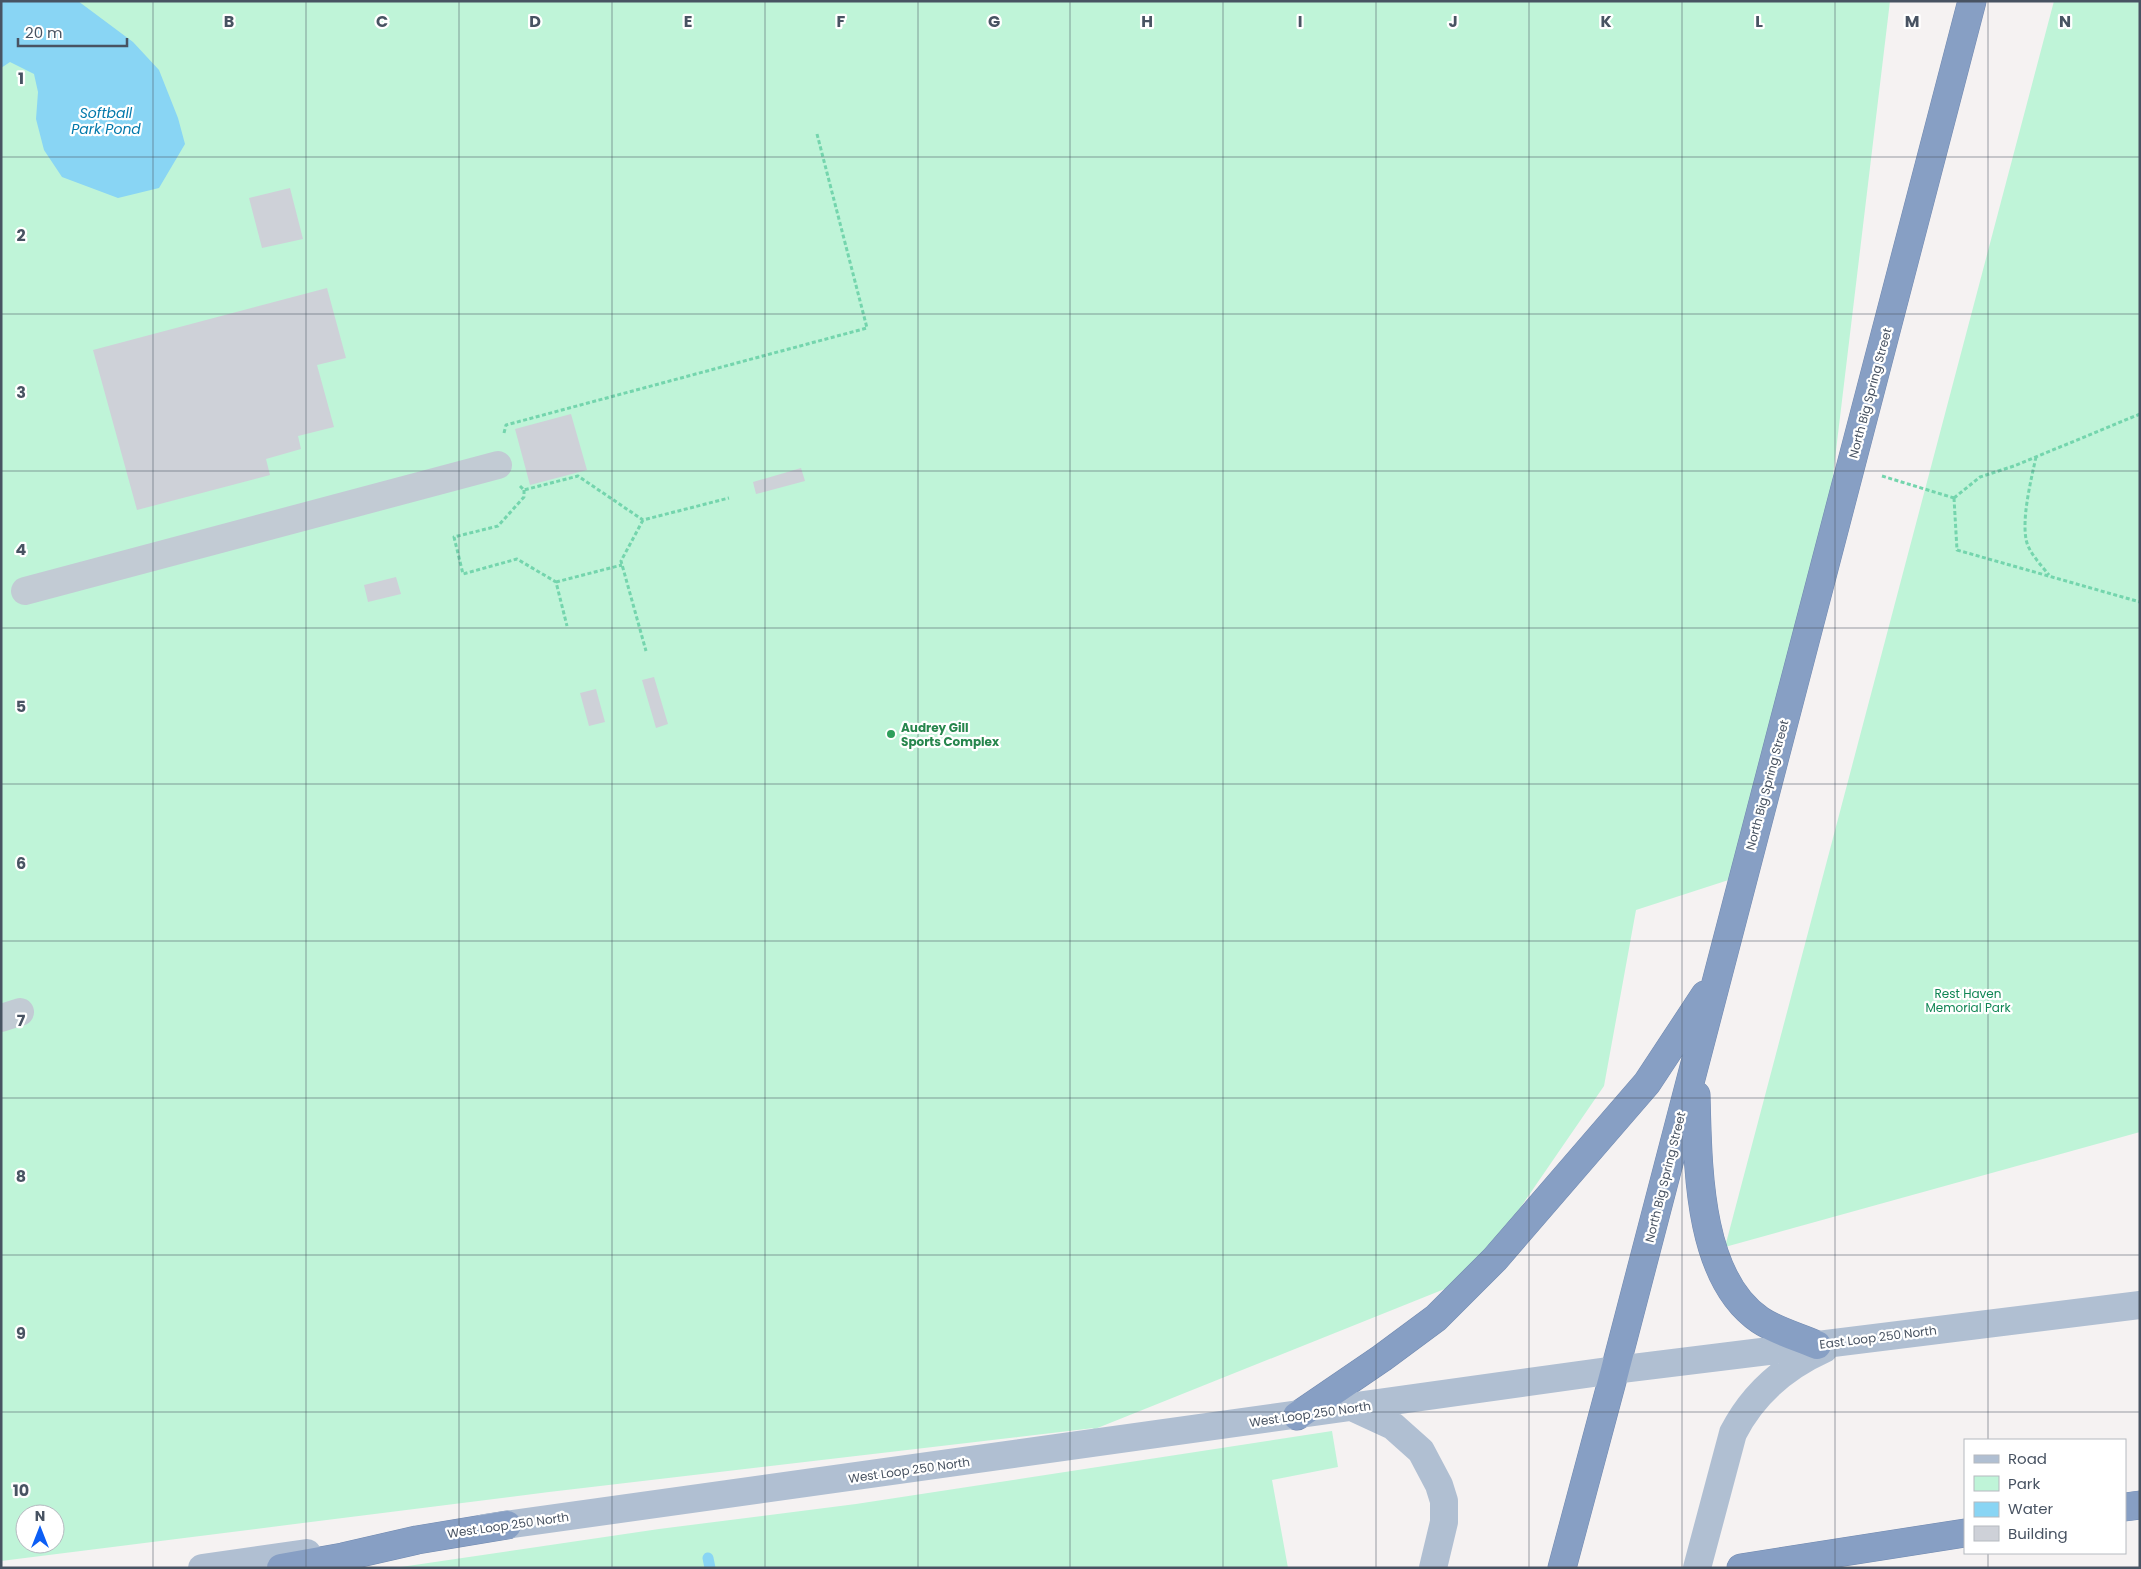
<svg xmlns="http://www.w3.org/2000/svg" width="2141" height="1569" font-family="Poppins,sans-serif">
<rect width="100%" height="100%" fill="#f5f2f2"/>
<path fill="#bff4d8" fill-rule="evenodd" d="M1 1H1890L1819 592 1744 875 1636 910 1604 1086 1472 1278 1080 1435 1094 1428 549 1492 1 1561ZM25 1514H55V1544H25Z
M2054 1H2140V1132L1725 1247Z
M1332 1431 1338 1467 1272 1480 1288 1568H394L659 1529 856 1504Z"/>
<path fill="#89d5f4" d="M1 1H78L133 42 159 70 178 118 185 144 159 188 118 198 62 177 44 150 36 119 38 92 34 74 10 62 1 68Z"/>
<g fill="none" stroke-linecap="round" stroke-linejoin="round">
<path stroke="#89d5f4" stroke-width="11" d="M708 1558 710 1568"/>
</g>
<path fill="#ced1d8" d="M290 188 303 239 262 248 249 198Z
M327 288 346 358 317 365 334 427 298 436 301 449 266 459 270 475 137 510 93 350Z
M571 414 587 470 530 485 515 429Z
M801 468 805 481 756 494 753 482Z
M396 577 401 594 368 602 364 585Z
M654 677 668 724 656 728 642 680Z
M596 689 605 722 589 726 580 693Z"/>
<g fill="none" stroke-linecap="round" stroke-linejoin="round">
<defs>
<path id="highway" d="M1696 1095C1698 1164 1697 1277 1760 1320 1776 1331 1799 1337 1817 1345
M1297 1416 1382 1358 1436 1318 1495 1259 1647 1083 1705 995
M2125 1507 2140 1505
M281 1568 343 1557 417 1540 507 1525
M1562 1568 1615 1370 1972 1
M1741 1568 1965 1533"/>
</defs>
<use href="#highway" stroke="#728ab0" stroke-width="29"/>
<path stroke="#74d5ad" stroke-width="3" stroke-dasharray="4 2.5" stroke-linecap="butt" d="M504 433 506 425 867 328 817 134
M2036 457C2031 480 2022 516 2026 539 2028 552 2042 566 2049 575
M1882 476 1954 498
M520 486 524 490 578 476 643 520 729 498
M524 490V497L498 526 454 537 463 574 517 559 556 582 567 626
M1954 498 1957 550 2140 602
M1954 498 1980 477 2014 466 2140 414
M643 520 621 561 646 651
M556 582 622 565"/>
<path stroke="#c2cbd4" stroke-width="28" d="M25 591 498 465
M1 1018 20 1012"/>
<path stroke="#b0bfd2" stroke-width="28" d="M1354 1408 1393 1426 1421 1451 1439 1485 1444 1501V1522L1433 1568
M484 1528 1615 1370 2140 1305
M202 1568 307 1553
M1697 1568 1733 1433C1753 1394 1784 1367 1824 1349"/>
<use href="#highway" stroke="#879fc4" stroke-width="28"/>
</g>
<path fill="none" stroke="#485362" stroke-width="1" stroke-opacity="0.55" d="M153 1V1568M306 1V1568M459 1V1568M612 1V1568M765 1V1568M918 1V1568M1070 1V1568M1223 1V1568M1376 1V1568M1529 1V1568M1682 1V1568M1835 1V1568M1988 1V1440M1 157H2140M1 314H2140M1 471H2140M1 628H2140M1 784H2140M1 941H2140M1 1098H2140M1 1255H2140M1 1412H2140M1988 1553V1568"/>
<circle fill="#2e9e5b" stroke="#fff" stroke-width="2" cx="891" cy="734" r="5"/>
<g text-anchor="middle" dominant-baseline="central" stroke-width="4.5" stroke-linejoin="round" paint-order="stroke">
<g font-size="12" fill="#485362" stroke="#fff">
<text transform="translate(1870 393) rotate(-75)">North Big Spring Street</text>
<text transform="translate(1767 785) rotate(-75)">North Big Spring Street</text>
<text transform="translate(1665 1177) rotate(-76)">North Big Spring Street</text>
<text transform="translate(1878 1337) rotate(-7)">East Loop 250 North</text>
<text transform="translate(1310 1414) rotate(-8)">West Loop 250 North</text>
<text transform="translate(909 1470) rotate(-8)">West Loop 250 North</text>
<text transform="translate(508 1525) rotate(-8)">West Loop 250 North</text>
</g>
<g font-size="12" font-weight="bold" fill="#27864d" stroke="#fff" text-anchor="start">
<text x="901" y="727">Audrey Gill<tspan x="901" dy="14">Sports Complex</tspan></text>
</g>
<g font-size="12" fill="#108654" stroke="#fff">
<text x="1968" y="993">Rest Haven<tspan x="1968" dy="14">Memorial Park</tspan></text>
</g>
<g font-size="14" font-style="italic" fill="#0379ab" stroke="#fff">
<text x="106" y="113">Softball<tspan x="106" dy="16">Park Pond</tspan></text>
</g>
</g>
<g font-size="16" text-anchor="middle" font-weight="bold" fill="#485362" stroke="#fff" stroke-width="4.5" stroke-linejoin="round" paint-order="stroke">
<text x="229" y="27">B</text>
<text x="382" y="27">C</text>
<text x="535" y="27">D</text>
<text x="688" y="27">E</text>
<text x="841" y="27">F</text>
<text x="994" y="27">G</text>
<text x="1147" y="27">H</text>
<text x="1300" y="27">I</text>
<text x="1453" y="27">J</text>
<text x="1606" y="27">K</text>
<text x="1759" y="27">L</text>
<text x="1912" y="27">M</text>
<text x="2065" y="27">N</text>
<text x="21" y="84">1</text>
<text x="21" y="241">2</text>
<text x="21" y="398">3</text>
<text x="21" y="555">4</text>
<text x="21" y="712">5</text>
<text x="21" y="869">6</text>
<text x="21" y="1026">7</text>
<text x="21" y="1182">8</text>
<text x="21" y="1339">9</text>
<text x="21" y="1496">10</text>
</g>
<rect width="2141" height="1569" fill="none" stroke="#485362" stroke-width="5"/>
<rect x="1964" y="1439" width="162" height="115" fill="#ffffff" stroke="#b6bac0"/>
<rect x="1974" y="1455" width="25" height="8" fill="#b0bfd2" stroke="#b6bac0"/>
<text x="2008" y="1464" font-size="15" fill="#485362">Road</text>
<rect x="1974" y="1476" width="25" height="15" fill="#bff4d8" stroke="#b6bac0"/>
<text x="2008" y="1489" font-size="15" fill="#485362">Park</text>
<rect x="1974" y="1502" width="25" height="15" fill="#89d5f4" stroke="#b6bac0"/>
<text x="2008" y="1514" font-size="15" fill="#485362">Water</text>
<rect x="1974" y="1526" width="25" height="15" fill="#ced1d8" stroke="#b6bac0"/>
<text x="2008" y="1539" font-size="15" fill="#485362">Building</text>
<g transform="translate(40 1529)"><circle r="24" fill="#ffffff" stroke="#b6bac0"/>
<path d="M0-4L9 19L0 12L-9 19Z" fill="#0c5ef5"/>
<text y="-8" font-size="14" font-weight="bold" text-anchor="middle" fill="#485362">N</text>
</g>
<path d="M18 38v8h109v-8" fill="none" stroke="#485362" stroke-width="2.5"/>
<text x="25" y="38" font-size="15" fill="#485362" stroke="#ffffff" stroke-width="4" paint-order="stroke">20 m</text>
</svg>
